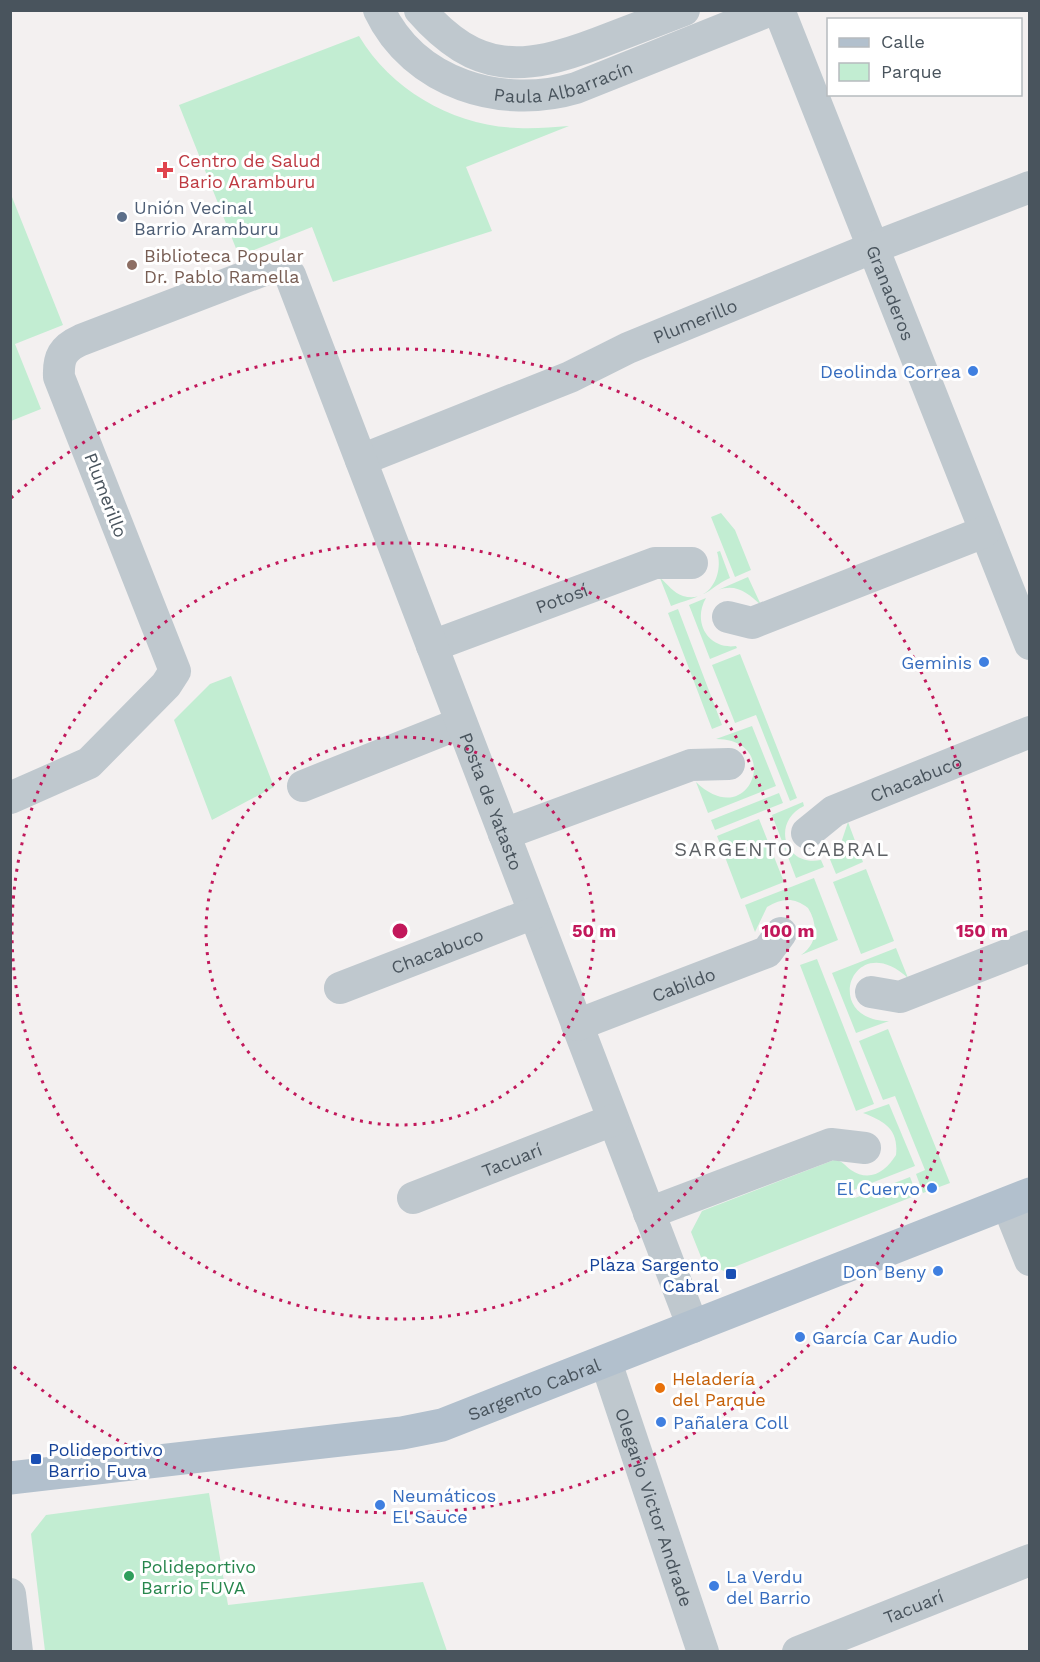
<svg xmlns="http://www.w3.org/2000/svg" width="1040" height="1662" font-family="'Work Sans',sans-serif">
<rect width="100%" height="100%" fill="#f3f0f0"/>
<path fill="#c2edd2" d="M359 36C392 91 454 126 518 128 535 129 552 127 569 126L466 167 492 231 333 282 312 227 239 256 179 105Z
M10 192 63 325 15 344 41 409 11 421Z
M721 513 735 530 751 570 735 577 711 517Z
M720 551 730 578C721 582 716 586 709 591 698 598 683 601 671 606L660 578C668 584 673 593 683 596 710 604 724 573 717 552Z
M748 577 761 605C748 593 736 583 718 590Z
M706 598C692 622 708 650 736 646L737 648 710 659 689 605Z
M678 609 722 725 712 729 668 613Z
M740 654 797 798 790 801 756 715 735 723 712 665Z
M231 676 274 787 212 820 174 720 210 684Z
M752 726 776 786 708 813 696 782C750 834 784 739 716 739Z
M779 793 783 803 715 830 711 820Z
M803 802 804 806C771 822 784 867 821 860L824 867 796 878 772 815Z
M759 819 784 882 741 899 717 836Z
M848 822 863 862 836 874 829 857 839 849Z
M866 869 894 941 861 954 833 882Z
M814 878 838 940 801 955C818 944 818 924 808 908 794 897 782 898 767 907L755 932 745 905Z
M896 948 908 978C852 927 820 1021 889 1021L856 1033 832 973Z
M817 959 874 1104 856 1111 800 965Z
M888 1029 950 1183 923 1193 916 1174 925 1170 895 1096 883 1100 859 1041Z
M889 1104 915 1166 851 1191 855 1198 910 1177 917 1195 724 1271 703 1262 691 1232 702 1211 834 1160C842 1160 845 1166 851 1170 870 1183 886 1171 896 1155 899 1129 884 1121 863 1113Z
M209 1493 228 1605 423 1582 447 1651H45L31 1534 46 1515Z"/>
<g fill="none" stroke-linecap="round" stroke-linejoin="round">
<g stroke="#bfc8ce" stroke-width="32">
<path id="s1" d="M379 10C414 84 502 110 576 88L771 10"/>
<path d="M420 10C477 75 524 71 598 43 627 32 656 21 684 10"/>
<path id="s2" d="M779 10 1030 644"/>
<path id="s3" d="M361 460 570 377 628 348 872 248 1030 187"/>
<path d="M728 617 752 623 984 532"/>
<path id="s4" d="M432 646 655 563H692"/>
<path d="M303 786 461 723"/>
<path id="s5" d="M10 798 89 763 166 685 175 671 59 377C58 357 63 348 81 340L269 268H282L290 275 693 1327"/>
<path id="s6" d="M807 833 834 811 1030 732"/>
<path d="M504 834 691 765 729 764"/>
<path id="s7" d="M340 988 534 913"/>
<path d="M871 992 900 997 1030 946"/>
<path id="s8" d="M577 1025 767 952 781 933"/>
<path id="s9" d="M413 1198 613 1120"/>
<path d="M1007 1203 1030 1260"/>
<path d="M649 1213 831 1144 865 1148"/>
<path id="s10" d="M606 1362 703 1652"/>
<path d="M10 1594 17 1652"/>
<path id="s11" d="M798 1652 1030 1560"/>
</g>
<path stroke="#b2c0cd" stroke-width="33" id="s12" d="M10 1478 402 1433 442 1425 1030 1194"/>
</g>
<g fill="none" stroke="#c2185b" stroke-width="3" stroke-dasharray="3 6">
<circle cx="400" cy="931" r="194"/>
<circle cx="400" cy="931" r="388"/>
<path d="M11 498A582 582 0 1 1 11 1364"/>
</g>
<path fill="#e0444e" stroke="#fff" stroke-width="2" d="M162 161h6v6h6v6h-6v6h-6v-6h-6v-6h6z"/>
<circle fill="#5c6f8a" stroke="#fff" stroke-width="2" cx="122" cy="217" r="6"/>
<circle fill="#8d6e63" stroke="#fff" stroke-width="2" cx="132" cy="265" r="6"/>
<g fill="#3f7fe0" stroke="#fff" stroke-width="2">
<circle cx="973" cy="371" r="6"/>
<circle cx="984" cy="662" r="6"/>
<circle cx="932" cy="1188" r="6"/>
<circle cx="938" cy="1271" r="6"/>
<circle cx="800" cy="1337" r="6"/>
<circle cx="661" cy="1422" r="6"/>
<circle cx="380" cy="1505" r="6"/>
<circle cx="714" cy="1586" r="6"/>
</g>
<g fill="#1a4fb4" stroke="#fff" stroke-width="2">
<rect x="725" y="1268" width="12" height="12" rx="3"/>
<rect x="30" y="1453" width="12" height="12" rx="3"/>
</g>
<circle fill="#e8710a" stroke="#fff" stroke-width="2" cx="660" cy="1388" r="6"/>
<circle fill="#2e9e5b" stroke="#fff" stroke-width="2" cx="129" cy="1576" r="6"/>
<g text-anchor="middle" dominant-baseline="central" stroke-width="6" stroke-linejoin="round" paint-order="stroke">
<g font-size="18" fill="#49545d" stroke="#fff">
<text stroke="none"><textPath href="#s1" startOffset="219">Paula Albarracín</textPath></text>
<text stroke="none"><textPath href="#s2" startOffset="304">Granaderos</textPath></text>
<text stroke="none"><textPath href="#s3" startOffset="362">Plumerillo</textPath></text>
<text transform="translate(106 495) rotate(69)">Plumerillo</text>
<text stroke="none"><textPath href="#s4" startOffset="138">Potosí</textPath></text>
<text stroke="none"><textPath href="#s6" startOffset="123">Chacabuco</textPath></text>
<text stroke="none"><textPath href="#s5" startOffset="1364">Posta de Yatasto</textPath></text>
<text stroke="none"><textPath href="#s7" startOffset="104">Chacabuco</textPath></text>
<text stroke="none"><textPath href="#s8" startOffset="114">Cabildo</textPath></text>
<text stroke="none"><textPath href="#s9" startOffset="106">Tacuarí</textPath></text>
<text stroke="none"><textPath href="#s12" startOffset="534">Sargento Cabral</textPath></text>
<text stroke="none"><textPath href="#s10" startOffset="153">Olegario Victor Andrade</textPath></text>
<text stroke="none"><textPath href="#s11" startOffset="124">Tacuarí</textPath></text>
</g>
<g font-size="18" fill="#be3a42" stroke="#fff" text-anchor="start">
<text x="178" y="160">Centro de Salud<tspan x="178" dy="21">Bario Aramburu</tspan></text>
</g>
<g font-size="18" fill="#4e5e75" stroke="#fff" text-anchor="start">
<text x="134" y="207">Unión Vecinal<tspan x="134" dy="21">Barrio Aramburu</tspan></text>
</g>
<g font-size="18" fill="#785e54" stroke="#fff" text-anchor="start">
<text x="144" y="255">Biblioteca Popular<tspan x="144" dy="21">Dr. Pablo Ramella</tspan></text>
</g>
<g font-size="18" fill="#366cbe" stroke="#fff" text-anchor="end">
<text x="961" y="371">Deolinda Correa</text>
<text x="972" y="662">Geminis</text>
<text x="920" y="1188">El Cuervo</text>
<text x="926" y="1271">Don Beny</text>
<text x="812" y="1337" text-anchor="start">García Car Audio</text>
<text x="673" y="1422" text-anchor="start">Pañalera Coll</text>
<text x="392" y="1495" text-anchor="start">Neumáticos<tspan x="392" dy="21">El Sauce</tspan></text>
<text x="726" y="1576" text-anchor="start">La Verdu<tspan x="726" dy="21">del Barrio</tspan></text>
</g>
<g font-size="18" fill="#164399" stroke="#fff" text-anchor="end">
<text x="719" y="1264">Plaza Sargento<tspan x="719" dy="21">Cabral</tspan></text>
<text x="48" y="1449" text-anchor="start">Polideportivo<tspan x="48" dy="21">Barrio Fuva</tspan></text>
</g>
<g font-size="18" fill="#c56008" stroke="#fff" text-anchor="start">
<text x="672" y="1378">Heladería<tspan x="672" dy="21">del Parque</tspan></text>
</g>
<g font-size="18" fill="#27864d" stroke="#fff" text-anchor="start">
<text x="141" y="1566">Polideportivo<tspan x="141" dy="21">Barrio FUVA</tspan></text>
</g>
<g font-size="20" letter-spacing="1.5" fill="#5d6165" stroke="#fff">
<text x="782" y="849">SARGENTO CABRAL</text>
</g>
</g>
<circle cx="400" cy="931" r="9" fill="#c2185b" stroke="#fff" stroke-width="3"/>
<g font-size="18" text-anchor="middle" font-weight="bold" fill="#c2185b" stroke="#fff" stroke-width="6" stroke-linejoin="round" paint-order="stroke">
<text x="594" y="937">50 m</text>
<text x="788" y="937">100 m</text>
<text x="982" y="937">150 m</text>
</g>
<rect width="1040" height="1662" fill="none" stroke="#49545d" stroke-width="24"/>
<rect x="827" y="18" width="195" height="78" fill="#ffffff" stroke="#b6bbbe" stroke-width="1.5"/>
<rect x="839" y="38" width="30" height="9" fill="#b2c0cd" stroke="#b6bbbe" stroke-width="1.5"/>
<text x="881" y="48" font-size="18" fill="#49545d">Calle</text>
<rect x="839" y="63" width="30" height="18" fill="#c2edd2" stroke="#b6bbbe" stroke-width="1.5"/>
<text x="881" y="78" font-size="18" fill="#49545d">Parque</text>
</svg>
